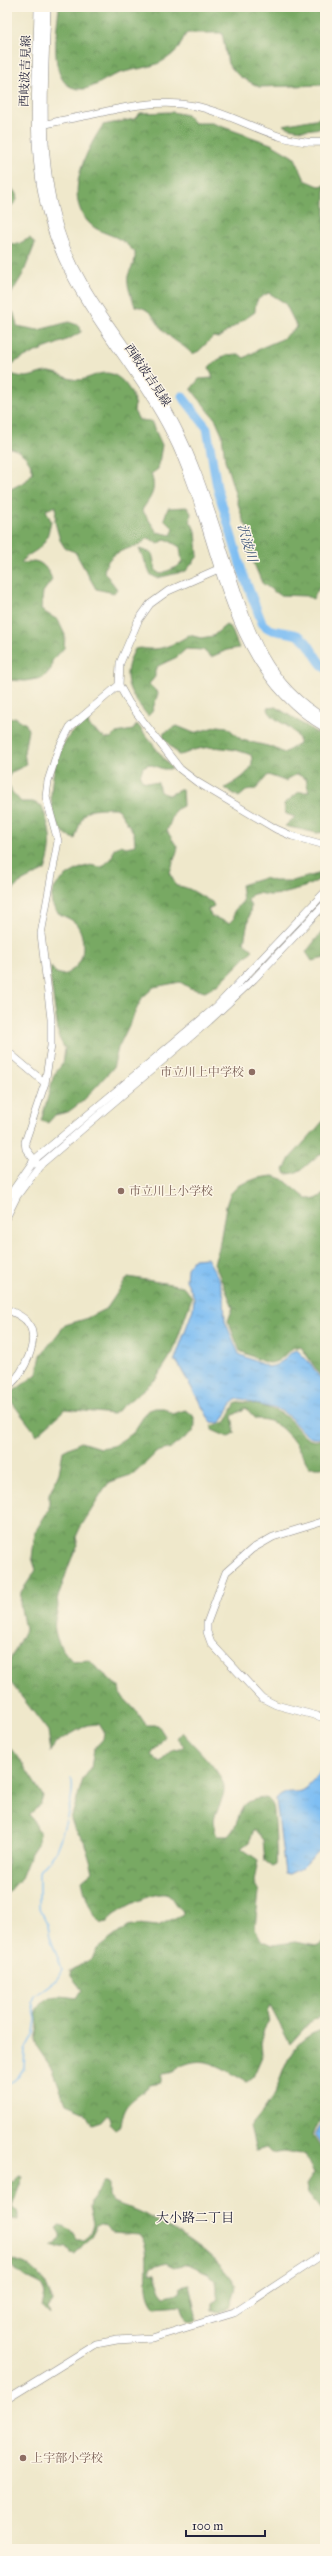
<svg xmlns="http://www.w3.org/2000/svg" width="332" height="2556" font-family="'IM FELL Great Primer','Noto Serif JP',serif">
<defs>
<pattern id="forest-crowns" width="20" height="18" patternUnits="userSpaceOnUse"><rect width="20" height="18" fill="#78a963"/><path d="M2 6a3 3 0 1 1 6 0M12 15a3 3 0 1 1 6 0" fill="none" stroke="#628953"/></pattern>
<pattern id="water-ripples" width="26" height="14" patternUnits="userSpaceOnUse"><rect width="26" height="14" fill="#7ebef3"/><path d="M2 4q2-2 4 0t4 0M15 11q2-2 4 0t4 0" fill="none" stroke="#6da3d1"/></pattern>
</defs>
<rect width="100%" height="100%" fill="#fcf5e5"/>
<filter id="ink" filterUnits="userSpaceOnUse"><feTurbulence type="fractalNoise" baseFrequency=".025" numOctaves="2"/><feDisplacementMap in="SourceGraphic" scale="8" xChannelSelector="R" yChannelSelector="G"/><feConvolveMatrix kernelMatrix="1 2 1 2 8 2 1 2 1" color-interpolation-filters="sRGB"/></filter>
<filter id="wash" filterUnits="userSpaceOnUse"><feTurbulence type="fractalNoise" baseFrequency=".012" numOctaves="4" result="noise"/><feDisplacementMap in="SourceGraphic" scale="16" xChannelSelector="R" yChannelSelector="G"/><feGaussianBlur stdDeviation="0.9" result="paint"/><feColorMatrix in="noise" values="0 0 0 0 0 0 0 0 0 0 0 0 0 0 0 0 0 1.4 0 .05"/><feComposite in="paint" operator="in"/></filter>
<g filter="url(#wash)">
<rect width="100%" height="100%" fill="#efe8cb"/>
<path fill="url(#forest-crowns)" stroke="#4d664f" d="M59 7H325V85L259 87 239 76 228 64 222 33H187C182 38 181 47 176 51 156 71 138 66 115 75 104 79 96 87 84 89 45 92 57 30 59 7Z
M172 112 187 115 194 123H212L271 144 295 158 305 180 319 186 325 185V584L319 588 313 599 306 596 279 595 262 583 250 554V532L243 520 225 460 222 434 216 420 191 389 199 379 213 378 209 367C219 358 226 354 239 354L244 358 263 347 282 339 297 327 285 303 269 293C258 298 255 300 255 312L218 338 213 337 199 351 192 354C184 345 175 342 167 334 155 324 155 309 135 306 132 298 126 285 128 276 131 265 136 265 135 252 130 248 126 243 121 240 113 235 103 233 95 228 60 203 84 153 103 125L134 119 140 113Z
M325 117V127C311 130 296 132 283 125Z
M7 183 16 193 17 200 7 211Z
M30 238 35 244 23 274 7 301V243L18 244Z
M7 306 14 313 17 326 38 330 69 322 80 326 81 332C58 347 30 350 8 367L10 374C15 375 20 377 25 377 33 377 42 371 50 372 59 373 67 379 77 380 88 380 95 373 106 373 122 373 138 397 134 411L139 420 151 421 162 445 158 469 151 474C157 490 151 497 142 510L157 532 171 535 174 529 164 519 168 508 187 507 191 513 190 521 196 531 198 556 186 571 157 578 151 575 139 549 152 553 156 571 160 574 177 567 182 562 180 547 166 539 158 544 149 538C144 540 141 545 136 546 121 551 107 554 104 572L117 589 114 593 96 589 75 552 65 548 60 540 55 522 56 506 46 510 51 521C49 529 48 538 42 545 36 553 26 554 21 563 26 564 29 561 34 561 43 562 50 572 52 580L43 592 41 610 58 620 65 635 64 648 52 661 51 669 43 678 25 681 7 680V491L26 481 33 472C30 458 21 450 7 447Z
M226 625 231 628 239 648 227 650 211 657 203 650 186 649 177 657 158 666 155 670V677L149 684 158 693 152 712 148 716C129 693 119 678 135 649 142 647 144 649 150 649 163 650 179 642 189 635L201 638 213 636Z
M276 707 325 738V832L317 833 285 826 295 817 286 814 284 804 299 792H309L306 779 297 774 285 781 268 775 256 789 246 791 239 797 225 788C237 781 257 771 251 755 236 749 214 745 198 749 191 750 185 755 178 755L163 737 164 733 177 726 194 733 218 726 227 727 242 740 272 747 284 753 299 744V739C290 722 274 724 267 708Z
M15 717 26 724 28 730 24 752 26 765 12 772 7 779V719Z
M88 719 89 726 106 739 113 737 116 733 133 730 137 724 172 769H163L149 764 143 767 140 776 143 781 158 783 160 792 169 795 182 789 183 806 175 810 167 831 178 848 170 872 176 886C190 886 199 896 212 902L214 906 208 909 211 916 229 923 234 918V911L243 901 241 885 264 878 274 881H292L325 872V876C310 886 288 895 270 895 264 895 259 892 254 894 250 895 250 897 248 900L251 907 244 942 253 950 219 984 205 992 190 988 180 982 154 987 142 998 118 1048 113 1068 83 1101 68 1112 55 1115 48 1123 41 1121 54 1075 63 1063 65 1049 59 1038 50 975 51 967 56 973 64 975C71 971 76 968 80 961 85 950 84 929 73 921 66 916 59 916 54 908 42 888 72 870 87 866 91 864 97 867 102 867L112 858 114 849 121 845 126 847 135 845 134 833 117 808C83 808 85 807 75 839 40 827 50 769 64 743 70 733 79 726 88 719Z
M7 781 12 792 21 802H33L42 806C51 831 54 844 45 870L19 883 7 898Z
M325 928V958L312 961 306 952Z
M325 1119V1154C312 1154 305 1175 286 1174L284 1170 290 1158Z
M273 1176 283 1179 307 1199H316L325 1194V1382L301 1347H294C268 1372 270 1363 240 1351L228 1321 233 1307 214 1263 219 1248 226 1206 230 1194 239 1185 258 1178Z
M128 1277 183 1286 192 1297 173 1352 156 1379 113 1414 66 1409 37 1435 7 1396 37 1374 41 1355 65 1325 85 1319 107 1308Z
M240 1402C252 1402 275 1409 285 1416 299 1426 304 1448 325 1438V1467H309C298 1447 283 1418 256 1419L246 1408 232 1416 235 1433 228 1437 212 1430V1426L226 1422 235 1404Z
M155 1408H164L173 1414 185 1410C196 1415 196 1420 194 1431L171 1448 157 1452 134 1474 109 1482 80 1528 76 1537 78 1546C68 1562 65 1581 57 1599 59 1607 57 1612 55 1620 52 1637 63 1651 73 1662L88 1660 119 1687 120 1694 138 1713 146 1725H158L165 1736 151 1755 160 1762 174 1749 178 1750 184 1746 177 1738 182 1732C192 1744 222 1772 224 1786 226 1805 207 1813 217 1836H228C245 1819 232 1799 267 1798 269 1800 272 1803 273 1806 275 1810 277 1858 276 1864L272 1866 265 1861 263 1840 254 1830 249 1842 241 1848 258 1860 254 1882 259 1892 255 1928 261 1940 273 1945 295 1942 316 1946 322 1943 325 1934V2014L310 2022 290 2044 270 2006 267 2012 269 2022C261 2032 259 2041 263 2054L253 2077 247 2082C227 2072 210 2055 186 2064 174 2068 179 2073 161 2074V2082L150 2084C135 2103 125 2096 121 2126L115 2130 109 2124 111 2118 107 2115 101 2122 92 2125 85 2112 66 2104 53 2070 37 2047 35 2039 38 2027 36 2011C46 1992 59 1996 77 1998L82 1990 71 1976 70 1971 92 1959 97 1949 128 1926 138 1924 158 1926 183 1914C183 1909 179 1908 176 1905 173 1901 171 1895 165 1894 151 1892 114 1911 107 1922L102 1923C91 1915 84 1894 82 1880L93 1871 84 1841 74 1828 71 1819 83 1779 91 1768 94 1749 103 1739 104 1732 99 1724 87 1725 55 1743 51 1752 48 1731 7 1678V1666L25 1630 20 1603 21 1592 36 1570 32 1558 35 1532 49 1509V1495L59 1473 63 1451 81 1442 100 1448 113 1446 133 1433 147 1411Z
M7 1744 17 1755 43 1796 41 1803 30 1815 40 1833 39 1841 31 1853 21 1878 7 1894Z
M325 2029V2109L313 2135 325 2153V2215L308 2194 306 2185 314 2173 305 2155 284 2151 271 2153 266 2148 256 2151 250 2126C256 2121 270 2102 274 2094 287 2065 289 2039 325 2029Z
M19 2175 23 2176 12 2207 18 2213V2220L7 2218V2184L15 2181Z
M104 2181 109 2183V2197L113 2202C154 2215 215 2248 236 2287L231 2305 221 2312 212 2311V2304L219 2299 216 2281 208 2273 188 2264 174 2267 166 2263 150 2268V2273L155 2274 161 2291 165 2296 180 2293 181 2287 189 2285 197 2319 191 2321 186 2319 181 2305 155 2307C137 2288 156 2253 139 2234L111 2232C107 2226 104 2222 97 2225L91 2236 75 2254 70 2253 66 2248 52 2245 60 2240V2234L56 2228 59 2225C68 2226 74 2232 77 2240H84L92 2230 94 2223 90 2207 91 2201Z
M7 2257 26 2264 38 2274 45 2282 53 2301 47 2308 49 2315 42 2308 45 2293 41 2285 25 2277 7 2263Z"/>
<path fill="url(#water-ripples)" stroke="#507097" d="M207 1258 219 1279 224 1296 225 1321 239 1354 268 1367C284 1366 289 1350 297 1350L310 1363 325 1385V1436C303 1447 297 1417 279 1410 271 1407 263 1406 255 1404 249 1402 244 1398 238 1399 229 1401 227 1417 220 1423L212 1422 208 1417 177 1362H174L193 1309 194 1297 186 1280 187 1268 194 1259Z
M325 1765V1845L302 1868 289 1874 285 1873 276 1799C285 1787 296 1796 305 1789 312 1784 318 1772 325 1765Z
M325 2117V2150L315 2135Z"/>
<g fill="none" stroke-linecap="round" stroke-linejoin="round">
<path stroke="#7ebef3" stroke-width="1.5" d="M7 2086 18 2077 24 2068 25 2050 34 2033 36 2019 32 2001 34 1996 56 1980 62 1969 50 1937 48 1925 39 1907V1872C41 1866 47 1864 51 1859 60 1846 77 1790 71 1778"/>
<path stroke="#7ebef3" stroke-width="9" d="M182 396 207 428 217 487 242 571 262 623C271 634 285 630 297 635 311 641 314 659 325 668"/>
</g>
</g>
<g filter="url(#ink)">
<g fill="none" stroke-linecap="round" stroke-linejoin="round">
<defs>
<path id="minor" d="M40 126C56 121 73 118 90 115 125 107 159 99 195 106 240 115 277 146 325 142
M223 567 168 591 150 604 138 621 120 663 119 685 129 703 180 769 197 782 276 829 292 836 325 845
M7 1051 45 1083
M39 1166 26 1149 25 1142 45 1083 51 1046V1019L41 934 58 841 46 797 48 781 58 750 70 727 119 685
M7 1199 34 1160 217 1006 325 892
M7 1216 17 1196 39 1166 209 1021 254 979 325 904
M7 1309C14 1313 24 1316 28 1323 41 1341 23 1373 10 1385
M325 1521 273 1537 252 1549 226 1572 207 1623V1632L211 1643 262 1698 276 1705 325 1718
M7 2399 96 2344 117 2340 152 2338 234 2313 325 2253"/>
<path id="major" d="M39 7C38 79 29 153 50 223 74 304 135 361 172 435 222 534 221 665 325 727
M46 7C44 77 37 152 56 220 77 300 139 354 175 425 198 469 212 519 228 566 248 628 264 684 325 719"/>
</defs>
<use href="#minor" stroke="#888583" stroke-width="8"/>
<use href="#major" stroke="#888583" stroke-width="10"/>
<use href="#minor" stroke="#fff" stroke-width="7"/>
<use href="#major" stroke="#fff" stroke-width="9"/>
</g>
</g>
<g fill="#8d6e63" stroke="#fcf5e5" stroke-width="1.5">
<circle cx="252" cy="1072" r="4"/>
<circle cx="121" cy="1191" r="4"/>
<circle cx="23" cy="2458" r="4"/>
</g>
<g text-anchor="middle" dominant-baseline="central" stroke-width="3" stroke-linejoin="round" paint-order="stroke">
<g font-size="12" fill="#22223b" stroke="#fcf5e5">
<text transform="translate(25 71) rotate(-88)">西岐波吉見線</text>
<text transform="translate(148 375) rotate(56)">西岐波吉見線</text>
</g>
<g font-size="12" fill="#785e54" stroke="#fcf5e5" text-anchor="start">
<text x="244" y="1072" text-anchor="end">市立川上中学校</text>
<text x="129" y="1191">市立川上小学校</text>
<text x="31" y="2458">上宇部小学校</text>
</g>
<g font-size="13" font-style="italic" fill="#42597b" stroke="#fcf5e5">
<text transform="translate(247 543) rotate(74)">沢波川</text>
</g>
<g font-size="13" fill="#22223b" stroke="#fcf5e5">
<text x="195" y="2218">大小路二丁目</text>
</g>
</g>
<rect width="332" height="2556" fill="none" stroke="#fcf5e5" stroke-width="24"/>
<path d="M186 2530v6h79v-6" fill="none" stroke="#22223b" stroke-width="2"/>
<text x="192" y="2530" font-size="12" fill="#22223b" stroke="#fcf5e5" stroke-width="3" paint-order="stroke">100 m</text>
</svg>
